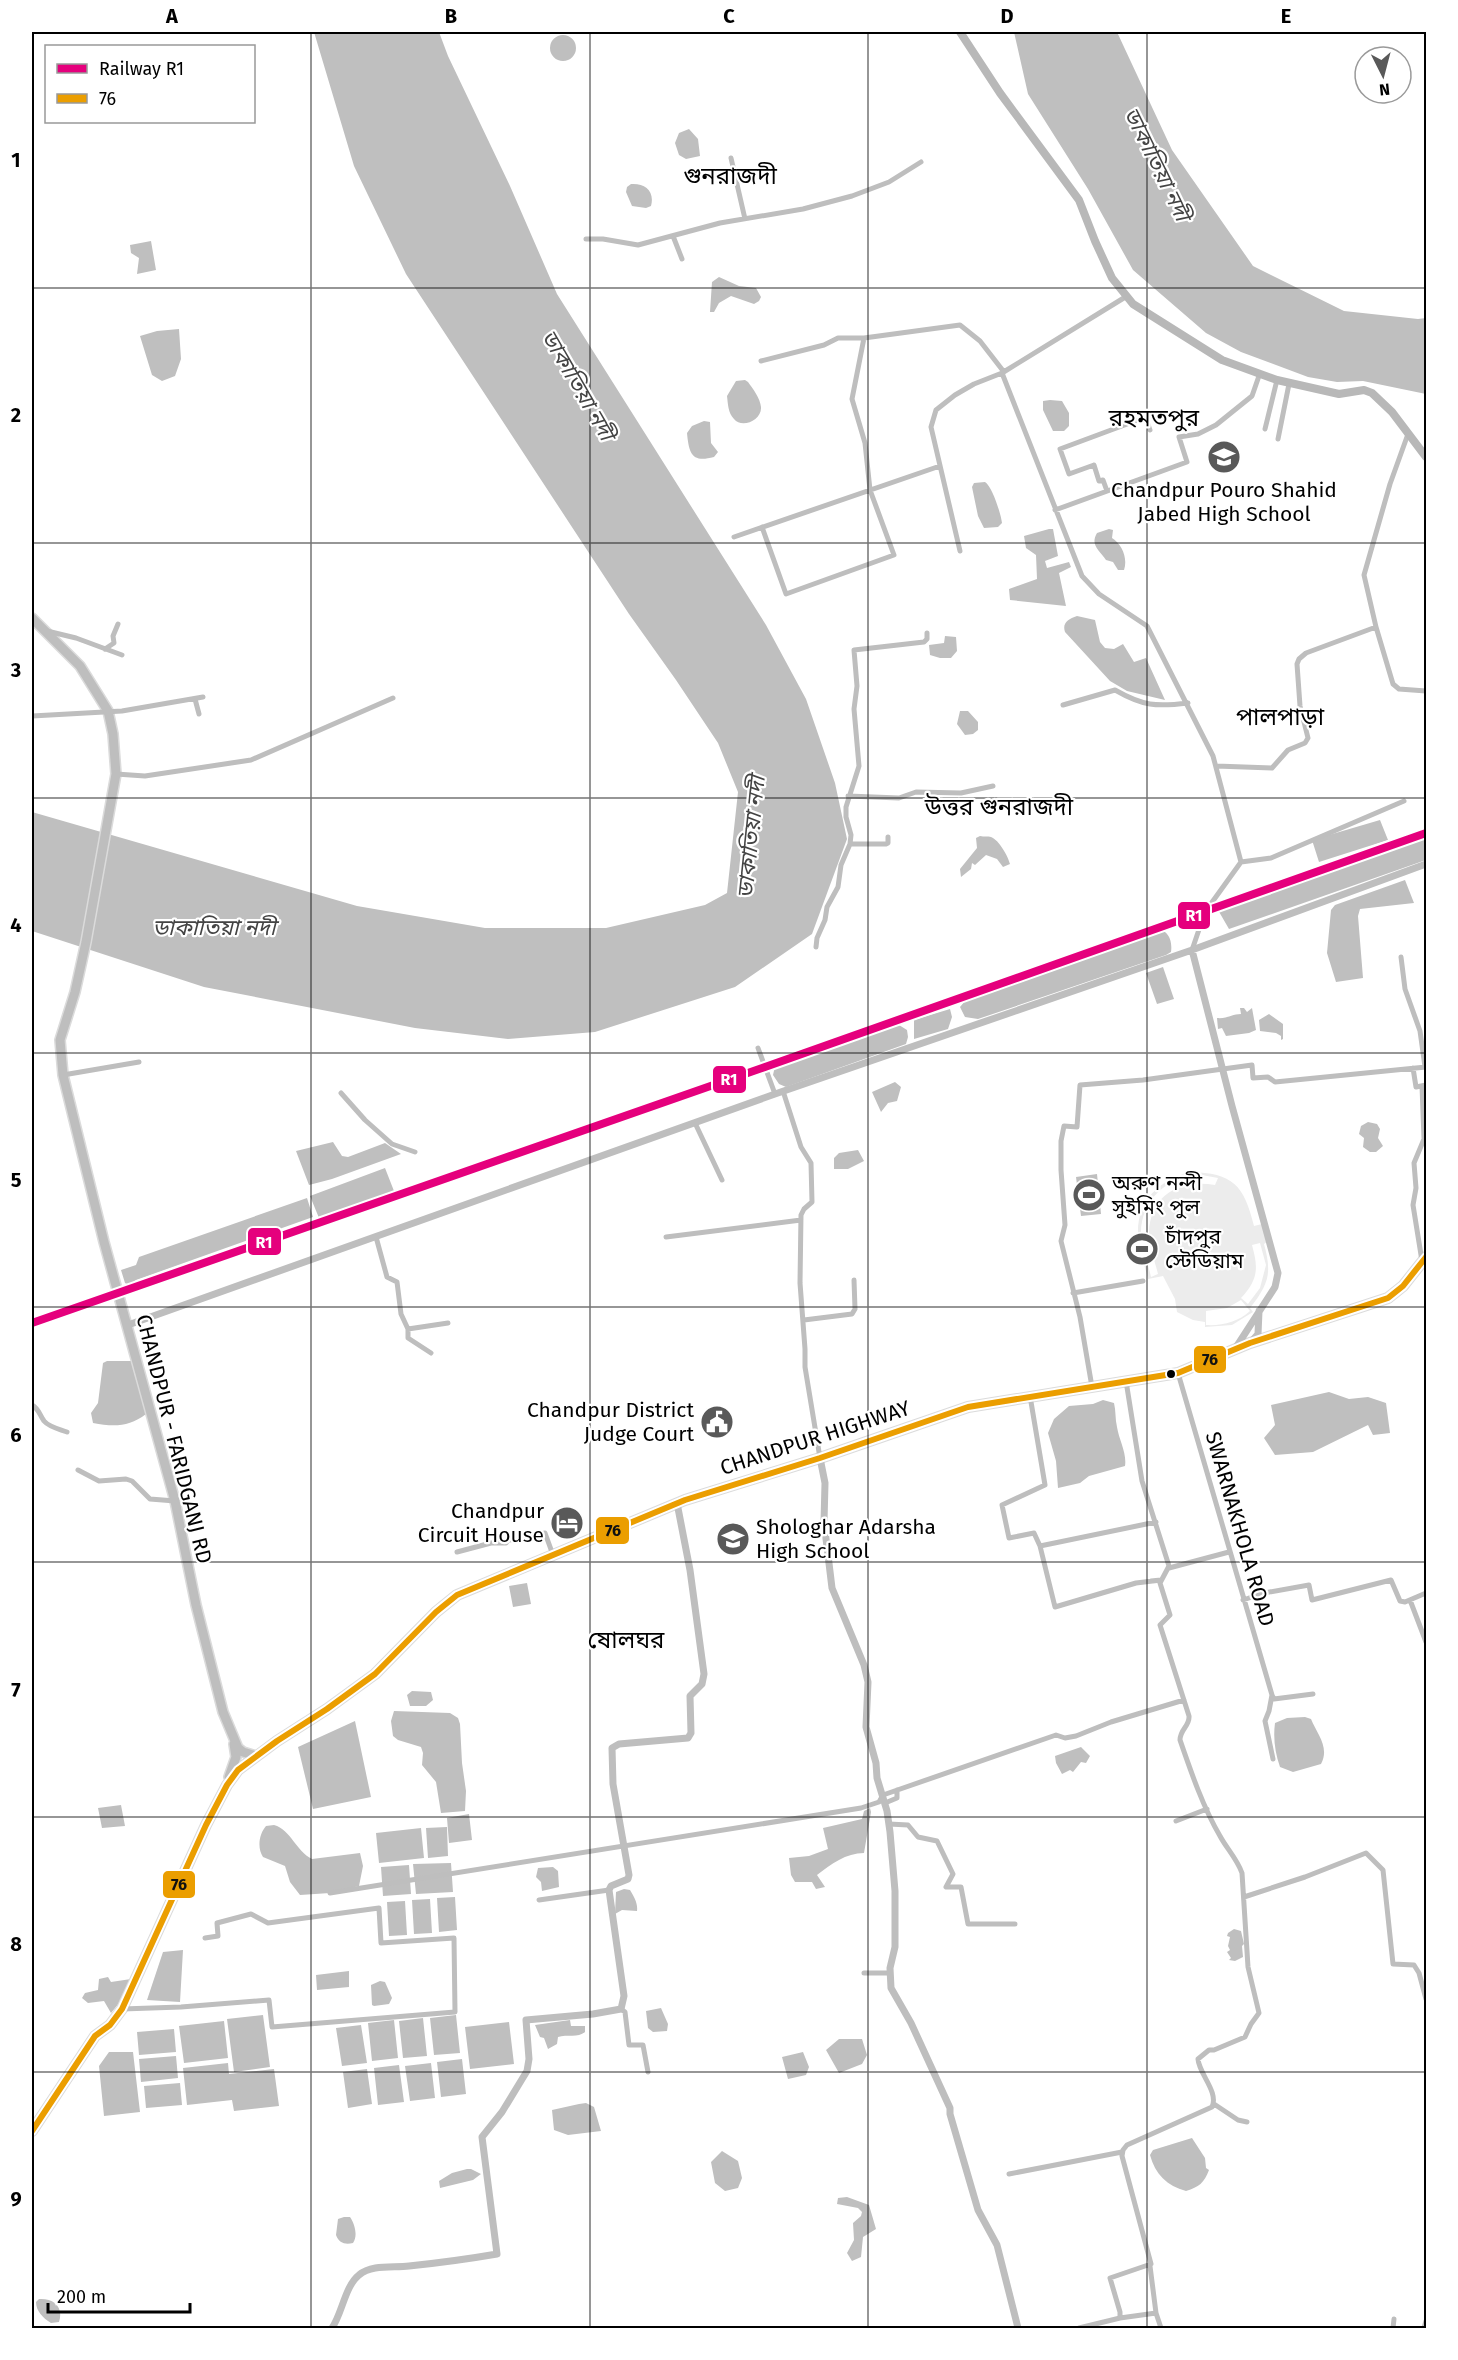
<svg xmlns="http://www.w3.org/2000/svg" width="1458" height="2360" font-family="'Fira Sans','Noto Sans Bengali',sans-serif">
<rect width="100%" height="100%" fill="#fff"/>
<path fill="#ececec" fill-rule="evenodd" d="M1190 1172C1233 1173 1244 1185 1254 1226L1262 1224 1267 1242 1264 1244C1272 1273 1269 1284 1250 1308L1253 1312 1232 1325 1205 1327V1322L1193 1320 1177 1312 1175 1299 1163 1276 1148 1279C1145 1265 1138 1249 1138 1234 1137 1201 1159 1180 1190 1172ZM1202 1175 1218 1178 1215 1185C1181 1179 1150 1194 1149 1233 1149 1247 1155 1261 1158 1274L1151 1277C1148 1263 1142 1249 1141 1235 1140 1200 1168 1175 1202 1175ZM1260 1243 1266 1265 1260 1288 1248 1304 1241 1298C1259 1279 1258 1267 1252 1245ZM1241 1300 1250 1311C1238 1322 1222 1326 1206 1325V1311L1227 1308Z"/>
<path fill="#bfbfbf" d="M314 32H439L448 56 510 186 557 294 766 625 806 699 835 783 847 839 812 934 735 987 595 1032 508 1039 415 1028 204 987 32 931V812L357 906 485 928H606L705 905 727 893 738 792 718 743 676 680 629 614 406 274 354 166Z
M1014 32H1117L1172 150 1253 266 1344 311 1418 319 1426 318V394L1363 381 1337 382 1308 377 1241 352 1206 333 1133 270 1088 189 1028 94Z
M550 48a13 13 0 1 1 26 0a13 13 0 1 1-26 0Z
M689 129 698 139 700 156 686 159 679 155 675 143 679 133Z
M631 184C645 183 655 191 651 206L646 208 632 206 626 192 627 187Z
M151 241 156 270 137 274 139 258 131 253 130 245Z
M719 277 739 286 756 288 761 297 759 301 754 304 731 296 719 303 714 312H710L712 282Z
M179 329 181 359 175 376 162 381 152 375 140 336 157 331Z
M745 380 748 382C753 389 760 398 761 407 762 420 742 429 734 419 728 413 728 404 727 396L736 381Z
M1050 400 1062 401 1069 413V426L1064 431H1053L1043 410V401Z
M704 421 710 422 711 443 718 452 714 457C692 463 689 454 687 433L692 426Z
M985 482C992 486 1001 514 1002 523L998 527 984 528 978 516 972 487 974 483Z
M1049 529H1053L1058 556 1045 561 1047 568 1069 562 1071 567 1059 573 1066 606 1010 600 1009 589 1037 579 1036 555 1026 548 1024 536Z
M1109 529 1113 530 1112 538C1122 544 1128 558 1124 570H1118L1113 562 1106 560C1099 550 1090 545 1097 533Z
M1077 616 1095 620 1100 642 1105 648 1114 649 1123 644 1134 662 1146 658 1165 700 1127 691 1110 681 1065 632C1062 623 1068 619 1077 616Z
M945 636 956 637 957 651 951 658H940L930 655 929 645 944 643Z
M960 711H968L978 722V730L973 734 965 735 957 724Z
M1380 820 1388 840 1319 862 1312 840Z
M980 836C984 837 988 836 991 837 999 840 1008 856 1010 864L1003 867 997 859 986 855 975 865 972 863 971 869 961 877 960 869 977 848 976 838Z
M1426 836V860L1229 929 1218 910Z
M1405 880 1414 903 1360 909 1358 916 1363 978 1336 982 1327 953 1331 910 1335 905Z
M1160 931 1165 932C1171 937 1172 945 1171 952L1166 955 978 1019 965 1017 960 1007 965 1001Z
M1163 967 1174 999 1157 1004 1146 973Z
M1240 1008H1244L1247 1012 1252 1008 1256 1030 1249 1033 1226 1036 1222 1028 1218 1029 1217 1018C1227 1019 1232 1014 1241 1014Z
M950 1009 952 1017 948 1029 914 1039V1020Z
M1269 1014 1283 1024V1039L1281 1040V1036L1276 1033 1260 1031 1259 1020Z
M892 1025H899L907 1030 908 1037 906 1044 786 1087 779 1084 773 1075 775 1066Z
M895 1082 901 1087 897 1101 888 1103 881 1112 872 1092Z
M1368 1122 1377 1124 1380 1129 1378 1138 1383 1146 1376 1152H1370L1363 1147 1364 1138 1359 1134 1361 1126Z
M333 1142 342 1156 348 1157 385 1143 401 1154 332 1179 309 1185 296 1151Z
M858 1150 864 1161 848 1169H834V1158L839 1153Z
M385 1168 394 1191 319 1218 310 1196Z
M1097 1174 1101 1214 1081 1216 1076 1177Z
M307 1198 313 1217 136 1280 129 1285 125 1283 121 1270 136 1265 139 1257Z
M107 1361H131L146 1414C129 1427 114 1427 93 1423L91 1413 98 1403 103 1363Z
M1329 1392 1349 1399 1368 1397 1386 1403 1390 1433 1373 1435 1368 1425 1313 1452 1275 1455 1264 1438 1275 1425 1271 1405Z
M1103 1400 1114 1403C1116 1411 1115 1419 1117 1427 1119 1440 1127 1453 1125 1466L1089 1476 1080 1483 1058 1488 1056 1461 1048 1433 1054 1419 1069 1406 1093 1404Z
M527 1583 531 1604 513 1607 509 1586Z
M412 1691 431 1692 433 1700 426 1706H410L407 1695Z
M394 1711 450 1713 458 1718 460 1724 462 1763 466 1791 465 1811 441 1813 436 1782 422 1765 423 1753 421 1747 398 1740 393 1736 391 1721Z
M1305 1717 1311 1719C1317 1734 1330 1747 1321 1764L1293 1772 1280 1767C1275 1753 1273 1738 1275 1723L1287 1718Z
M355 1721 371 1797 313 1809 298 1747Z
M1081 1747 1090 1756 1086 1763 1081 1762 1073 1772 1070 1770 1062 1774 1056 1763 1055 1756Z
M121 1805 125 1826 102 1828 98 1808Z
M870 1808 871 1812 864 1853C846 1853 831 1864 817 1875L825 1887 816 1889 812 1882H795L791 1875 789 1858 809 1856 828 1849 823 1828 862 1819 864 1811Z
M469 1814 472 1840 449 1843 447 1818Z
M274 1825C291 1830 296 1851 312 1859L360 1853 363 1866 359 1886 330 1893 300 1895 290 1882 285 1866 263 1857C257 1848 259 1834 266 1826Z
M447 1827 448 1856 428 1858 426 1828Z
M421 1828 424 1858 379 1863 376 1833Z
M451 1863 453 1892 416 1894 413 1864Z
M409 1865 411 1894 383 1896 381 1867Z
M553 1867 558 1871 559 1887 542 1891 541 1882 536 1877 538 1868Z
M624 1889 630 1890C634 1897 638 1903 637 1911L622 1910 615 1914 616 1892Z
M455 1897 457 1930 439 1932 437 1898Z
M430 1899 432 1933 414 1934 412 1900Z
M405 1901 407 1935 389 1936 387 1902Z
M1234 1929 1241 1931 1244 1944 1242 1946 1243 1957 1235 1961 1229 1960 1231 1958 1227 1952 1230 1950 1228 1946 1230 1937 1227 1936 1228 1933Z
M183 1950 180 2002 147 2000 163 1952Z
M349 1971V1987L317 1990 316 1975Z
M108 1977 111 1982 131 1979 120 2002 111 2013 104 2001 88 2003 82 1998 85 1993 98 1990 99 1979Z
M380 1981 385 1982 392 1998 389 2004 374 2006 372 2005 371 1985Z
M661 2008 668 2024 667 2031 653 2032 648 2028 646 2011Z
M263 2015 270 2067 234 2072 227 2019Z
M456 2015 460 2053 434 2055 430 2018Z
M423 2018 427 2056 403 2058 399 2021Z
M394 2020 398 2058 372 2061 368 2023Z
M570 2020 571 2026H585V2032C578 2038 567 2034 558 2037L557 2044 548 2049 544 2038 540 2037 535 2025Z
M224 2021 228 2058 184 2063 179 2026Z
M509 2022 514 2064 470 2069 465 2027Z
M361 2025 367 2063 342 2066 336 2028Z
M174 2029 176 2052 139 2055 137 2032Z
M839 2039H862L867 2055 862 2064 839 2073 826 2050Z
M109 2052H133L140 2112 104 2116 99 2066Z
M803 2052 809 2067 806 2075 788 2079 782 2057Z
M176 2056 178 2078 141 2082 139 2059Z
M462 2059 466 2094 441 2097 437 2062Z
M228 2063 229 2074 274 2069 279 2106 234 2111 232 2100 187 2105 183 2068Z
M431 2063 435 2098 410 2101 405 2066Z
M399 2065 404 2102 378 2105 374 2068Z
M367 2069 372 2104 348 2108 343 2072Z
M180 2083 182 2105 146 2108 144 2086Z
M579 2104 586 2103 594 2107 601 2131 568 2135 554 2130 552 2110Z
M1192 2138 1205 2158 1206 2168 1209 2170C1204 2183 1199 2187 1186 2191 1167 2186 1155 2174 1150 2155L1153 2150Z
M722 2151 738 2161 742 2178 738 2188 725 2191 715 2183 711 2162Z
M467 2169H471L481 2174 473 2180 440 2188 439 2181 452 2173Z
M847 2197 869 2205 876 2229 863 2237 861 2257 852 2261 847 2253 854 2240 853 2223 861 2216 862 2212 858 2208 837 2204 838 2198Z
M344 2217H350C355 2224 358 2236 353 2243 345 2245 339 2243 336 2235L338 2219Z
M39 2299C53 2298 64 2306 59 2322L51 2323C43 2318 36 2311 36 2302Z"/>
<g fill="none" stroke-linecap="round" stroke-linejoin="round">
<defs>
<path id="primary" d="M32 618 80 666 108 711 113 734 116 774 86 942 75 992 60 1040 63 1075 104 1242 175 1501 196 1605 223 1712 238 1748 243 1752 256 1756
M229 1777 236 1757 234 1744
M32 2131 95 2036 110 2025 122 2009 206 1825 227 1785 238 1770 277 1741 327 1709 375 1674 436 1612 457 1595 685 1500 820 1458 968 1407 1178 1373 1250 1343 1388 1298 1403 1286 1426 1257"/>
</defs>
<use href="#primary" stroke="#dbdbdb" stroke-width="12"/>
<path stroke="#bebebe" stroke-width="5" d="M731 158 745 219
M673 236 682 259
M586 239H603L638 245 720 223 803 209 852 196 889 182 921 162
M761 361 824 345 838 338H864L960 325 980 341 1004 372
M1002 373 1082 576 1099 594 1147 626 1213 756 1241 862 1205 912 1192 950
M1265 429 1277 380
M1278 439 1289 384
M1107 491 1103 480 1099 481 1094 465 1069 474 1060 449 1138 420 1146 419 1150 430
M1055 510 1187 462 1179 437 1198 434 1216 425 1252 396 1260 373
M762 527 786 594 894 555 870 490 865 443 852 399 864 338
M734 537 940 466
M960 551 931 427 936 410 955 395 974 384 1002 373 1127 296
M1376 627 1393 684 1399 689 1426 691
M47 631 76 638 122 655
M105 649 114 643 113 636 118 624
M195 699 199 714
M1063 705 1115 690C1143 706 1156 707 1188 703
M32 716 122 711 203 697
M1216 766 1272 768 1288 750 1305 743 1308 738 1300 706 1297 664 1299 659 1306 653 1376 627 1364 575 1390 484 1408 434
M116 774 145 776 251 760 393 698
M848 796 899 798 916 792 961 793 993 786
M850 844H886L888 843V837
M1241 862 1271 858 1404 801
M816 947 817 938 825 920 827 907 838 887 841 865 850 844 851 835 846 817V807L859 766 854 709 857 686 854 650 924 642 927 639V633
M1401 957 1405 989 1420 1031 1425 1067
M758 1048 775 1094
M1413 1068 1416 1087 1426 1085
M63 1075 139 1062
M1422 1086 1424 1139 1414 1163 1416 1188 1413 1205 1422 1261
M783 1091 801 1147 811 1163 812 1202 804 1209 801 1215 800 1283 805 1349V1367L820 1458
M341 1093 365 1120 392 1144 415 1152
M695 1123 722 1180
M376 1237 387 1277 397 1282 401 1314 408 1329V1338L431 1353
M666 1237 801 1220
M1073 1293 1143 1281
M804 1320 852 1314 855 1309 854 1280
M408 1329 448 1323
M1178 1373 1272 1695 1269 1711 1265 1721 1273 1759
M1092 1387 1080 1317 1061 1241 1065 1225 1061 1170V1141L1064 1126 1077 1127 1080 1085 1143 1080 1252 1065 1253 1078 1268 1077 1275 1082 1426 1067
M1030 1396 1045 1485 1002 1505 1009 1538 1034 1533 1040 1546 1156 1522
M32 1405C39 1409 39 1414 44 1421 49 1427 59 1429 67 1432
M78 1470 99 1481 126 1479 132 1481 150 1499 175 1501
M1040 1546 1055 1607 1136 1583 1161 1580 1151 1581
M457 1552 491 1543H506L508 1540 525 1539 545 1533 553 1555
M1169 1568 1229 1552
M1243 1600 1264 1593 1309 1585 1312 1600 1391 1580 1400 1601 1405 1602 1426 1593
M1410 1600 1426 1642
M1272 1695 1274 1699 1313 1694
M885 1803 897 1798V1790
M1176 1821 1207 1809
M889 1824 908 1825 918 1837 937 1841 953 1874 946 1887H961L968 1924H1015
M330 1893 861 1808 879 1802 883 1795 1056 1735 1065 1738 1076 1736 1111 1722 1184 1700
M1244 1897 1305 1877 1366 1853 1383 1870 1393 1964 1414 1965 1419 1973 1426 1999
M539 1900 609 1890
M864 1973H890
M122 2009 181 2007 269 2000 272 2027 455 2012 454 1938 381 1943 379 1908 268 1923 251 1914 217 1923 218 1936 205 1938
M621 2009 625 2012 629 2045H643L648 2072
M1214 2104 1238 2120 1247 2122
M1009 2174 1122 2152
M1150 2266 1156 2313 1161 2328
M1120 2318 1156 2313
M1079 2328 1120 2318V2312L1110 2278 1151 2264 1122 2156 1123 2150 1127 2145 1212 2107C1219 2092 1199 2074 1198 2059L1209 2050H1214L1245 2037 1251 2024 1259 2013 1248 1967 1242 1873C1237 1859 1227 1849 1220 1836 1203 1807 1191 1772 1180 1740 1180 1729 1190 1726 1189 1716L1160 1625 1170 1615 1160 1583 1169 1566 1142 1481 1126 1381
M1393 2328 1394 2319
M1424 2328 1426 2321"/>
<path stroke="#bebebe" stroke-width="7" d="M1192 950 1232 1106 1278 1273 1275 1287 1235 1349
M128 1325 775 1094 1192 950 1426 864
M1251 1342 1258 1334 1259 1311
M820 1458 825 1483 824 1522 832 1588 864 1665 868 1682 866 1727 876 1763 877 1778 887 1811 890 1832 895 1891V1947L890 1968 891 1988 911 2023 950 2108V2114L978 2210 997 2245 1018 2328
M332 2328C342 2314 345 2286 359 2275 372 2264 393 2268 409 2266 438 2263 468 2259 497 2254L482 2137 502 2112 527 2071 529 2059 526 2020 593 2014 621 2009 624 1996 609 1890 611 1886 628 1879 629 1875 613 1784 612 1748 619 1744 688 1738 691 1733 690 1696 702 1684 704 1674 690 1570 677 1503"/>
<path stroke="#b8b8b8" stroke-width="8" d="M960 32 1000 93 1079 200 1095 241 1112 278 1133 304 1222 360 1277 380 1339 394 1364 390 1372 393 1392 412 1426 457"/>
<use href="#primary" stroke="#bebebe" stroke-width="9"/>
<defs>
<path id="bus-1" d="M32 2131 95 2036 110 2025 122 2009 206 1825 227 1785 238 1770 277 1741 327 1709 375 1674 436 1612 457 1595 685 1500 820 1458 968 1407 1178 1373 1250 1343 1388 1298 1403 1286 1426 1257"/>
</defs>
<use href="#bus-1" stroke="#fff" stroke-width="10"/>
<use href="#bus-1" stroke="#eb9e00" stroke-width="6"/>
<defs>
<path id="rail-1" d="M32 1323 765 1067 1426 833"/>
</defs>
<use href="#rail-1" stroke="#fff" stroke-width="12"/>
<use href="#rail-1" stroke="#e5007d" stroke-width="8"/>
</g>
<path fill="none" stroke="#000" stroke-width="1.5" stroke-opacity="0.55" d="M311 32V2328M590 32V2328M868 32V2328M1147 32V2328M32 288H1426M32 543H1426M32 798H1426M32 1053H1426M32 1307H1426M32 1562H1426M32 1817H1426M32 2072H1426"/>
<defs>
<symbol id="school-disc" viewBox="-11 -11 22 22"><circle r="9.5" fill="#595959" stroke="#fff"/><path d="M0-5L7-2L0 1L-7-2ZM-4 1L0 2.5L4 1V4Q0 6-4 4Z" fill="#fff"/></symbol>
<symbol id="stadium-disc" viewBox="-11 -11 22 22"><circle r="9.5" fill="#595959" stroke="#fff"/><path d="M0-5a6.5 5 0 1 0 0 10a6.5 5 0 1 0 0-10ZM-3.5-1.8h7v3.6h-7Z" fill="#fff"/></symbol>
<symbol id="civic-disc" viewBox="-11 -11 22 22"><circle r="9.5" fill="#595959" stroke="#fff"/><path d="M-.6-6.5H3V-4.5H.6V-3L4-1V1h2V6H-6V1h2V-1L-.6-3ZM-1.2 2.5V6h2.4V2.5Z" fill="#fff"/></symbol>
<symbol id="hotel-disc" viewBox="-11 -11 22 22"><circle r="9.5" fill="#595959" stroke="#fff"/><path d="M-6-4.5h1.5V1H6V5H4.5V3h-9V5H-6ZM-4 0a1.8 1.8 0 1 1 3.6 0ZM.5 0V-2.5h3Q6-2.5 6 0Z" fill="#fff"/></symbol>
</defs>
<g fill-rule="evenodd">
<use href="#school-disc" x="1205" y="438" width="38" height="38"/>
<use href="#stadium-disc" x="1070" y="1176" width="38" height="38"/>
<use href="#stadium-disc" x="1123" y="1230" width="38" height="38"/>
<use href="#civic-disc" x="698" y="1403" width="38" height="38"/>
<use href="#hotel-disc" x="548" y="1504" width="38" height="38"/>
<use href="#school-disc" x="714" y="1520" width="38" height="38"/>
</g>
<circle fill="#000" stroke="#fff" stroke-width="2" cx="1171" cy="1374" r="5"/>
<g text-anchor="middle" dominant-baseline="central" stroke-width="4.5" stroke-linejoin="round" paint-order="stroke">
<g font-size="21" fill="#000" stroke="#fff" text-anchor="start">
<text x="1224" y="490" text-anchor="middle">Chandpur Pouro Shahid<tspan x="1224" dy="24">Jabed High School</tspan></text>
<text x="1112" y="1183">অরুণ নন্দী<tspan x="1112" dy="24">সুইমিং পুল</tspan></text>
<text x="1165" y="1237">চাঁদপুর<tspan x="1165" dy="24">স্টেডিয়াম</tspan></text>
<text x="694" y="1410" text-anchor="end">Chandpur District<tspan x="694" dy="24">Judge Court</tspan></text>
<text x="544" y="1511" text-anchor="end">Chandpur<tspan x="544" dy="24">Circuit House</tspan></text>
<text x="756" y="1527">Shologhar Adarsha<tspan x="756" dy="24">High School</tspan></text>
</g>
<g font-size="21" fill="#000" stroke="#fff">
<text transform="translate(815 1438) rotate(-18)">CHANDPUR HIGHWAY</text>
<text transform="translate(174 1439) rotate(76)">CHANDPUR - FARIDGANJ RD</text>
<text transform="translate(1240 1529) rotate(74)">SWARNAKHOLA ROAD</text>
</g>
<g font-size="22" font-style="italic" fill="#444" stroke="#fff">
<text transform="translate(1157 164) rotate(64)">ডাকাতিয়া নদী</text>
<text transform="translate(578 385) rotate(60)">ডাকাতিয়া নদী</text>
<text transform="translate(751 837) rotate(-84)">ডাকাতিয়া নদী</text>
<text x="214" y="927">ডাকাতিয়া নদী</text>
</g>
<g font-size="24" fill="#000" stroke="#fff">
<text x="730" y="176">গুনরাজদী</text>
<text x="1154" y="418">রহমতপুর</text>
<text x="1280" y="717">পালপাড়া</text>
<text x="999" y="807">উত্তর গুনরাজদী</text>
<text x="626" y="1640">ষোলঘর</text>
</g>
</g>
<g stroke="#fff" stroke-width="2">
<rect x="1177" y="901" width="34" height="29" rx="6" fill="#e5007d"/>
<rect x="712" y="1065" width="35" height="29" rx="6" fill="#e5007d"/>
<rect x="247" y="1227" width="35" height="29" rx="6" fill="#e5007d"/>
<rect x="1193" y="1345" width="34" height="29" rx="6" fill="#eb9e00"/>
<rect x="595" y="1516" width="35" height="29" rx="6" fill="#eb9e00"/>
<rect x="162" y="1870" width="34" height="29" rx="6" fill="#eb9e00"/>
</g>
<g font-size="16" text-anchor="middle" font-weight="bold" fill="#fff">
<text x="1194" y="921">R1</text>
<text x="729" y="1085">R1</text>
<text x="264" y="1248">R1</text>
</g>
<g font-size="16" text-anchor="middle" font-weight="bold" fill="#111">
<text x="1210" y="1365">76</text>
<text x="613" y="1536">76</text>
<text x="179" y="1890">76</text>
</g>
<rect width="1458" height="2360" fill="none" stroke="#ffffff" stroke-width="66"/>
<rect x="45" y="45" width="210" height="78" fill="#ffffff" stroke="#999999" stroke-width="1.5"/>
<rect x="57" y="64" width="30" height="9" fill="#e5007d" stroke="#999999" stroke-width="1.5"/>
<text x="99" y="75" font-size="18" fill="#000000">Railway R1</text>
<rect x="57" y="94" width="30" height="9" fill="#eb9e00" stroke="#999999" stroke-width="1.5"/>
<text x="99" y="105" font-size="18" fill="#000000">76</text>
<g transform="translate(1383 75) rotate(174)"><circle r="28" fill="#ffffff" stroke="#999999" stroke-width="1.5"/>
<path d="M0-4.5L10 22L0 15L-10 22Z" fill="#595959"/>
<text y="-9" font-size="16" font-weight="bold" text-anchor="middle" fill="#000000">N</text>
</g>
<path d="M48 2303v9h142v-9" fill="none" stroke="#000000" stroke-width="3"/>
<text x="57" y="2303" font-size="18" fill="#000000" stroke="#ffffff" stroke-width="4.5" paint-order="stroke">200 m</text>
<rect x="33" y="33" width="1392" height="2294" fill="none" stroke="#000" stroke-width="2"/>
<g font-size="20" text-anchor="middle" font-weight="bold" fill="#000">
<text x="172" y="23">A</text>
<text x="451" y="23">B</text>
<text x="729" y="23">C</text>
<text x="1007" y="23">D</text>
<text x="1286" y="23">E</text>
<text x="16" y="167">1</text>
<text x="16" y="422">2</text>
<text x="16" y="677">3</text>
<text x="16" y="932">4</text>
<text x="16" y="1187">5</text>
<text x="16" y="1442">6</text>
<text x="16" y="1697">7</text>
<text x="16" y="1951">8</text>
<text x="16" y="2206">9</text>
</g>
</svg>
